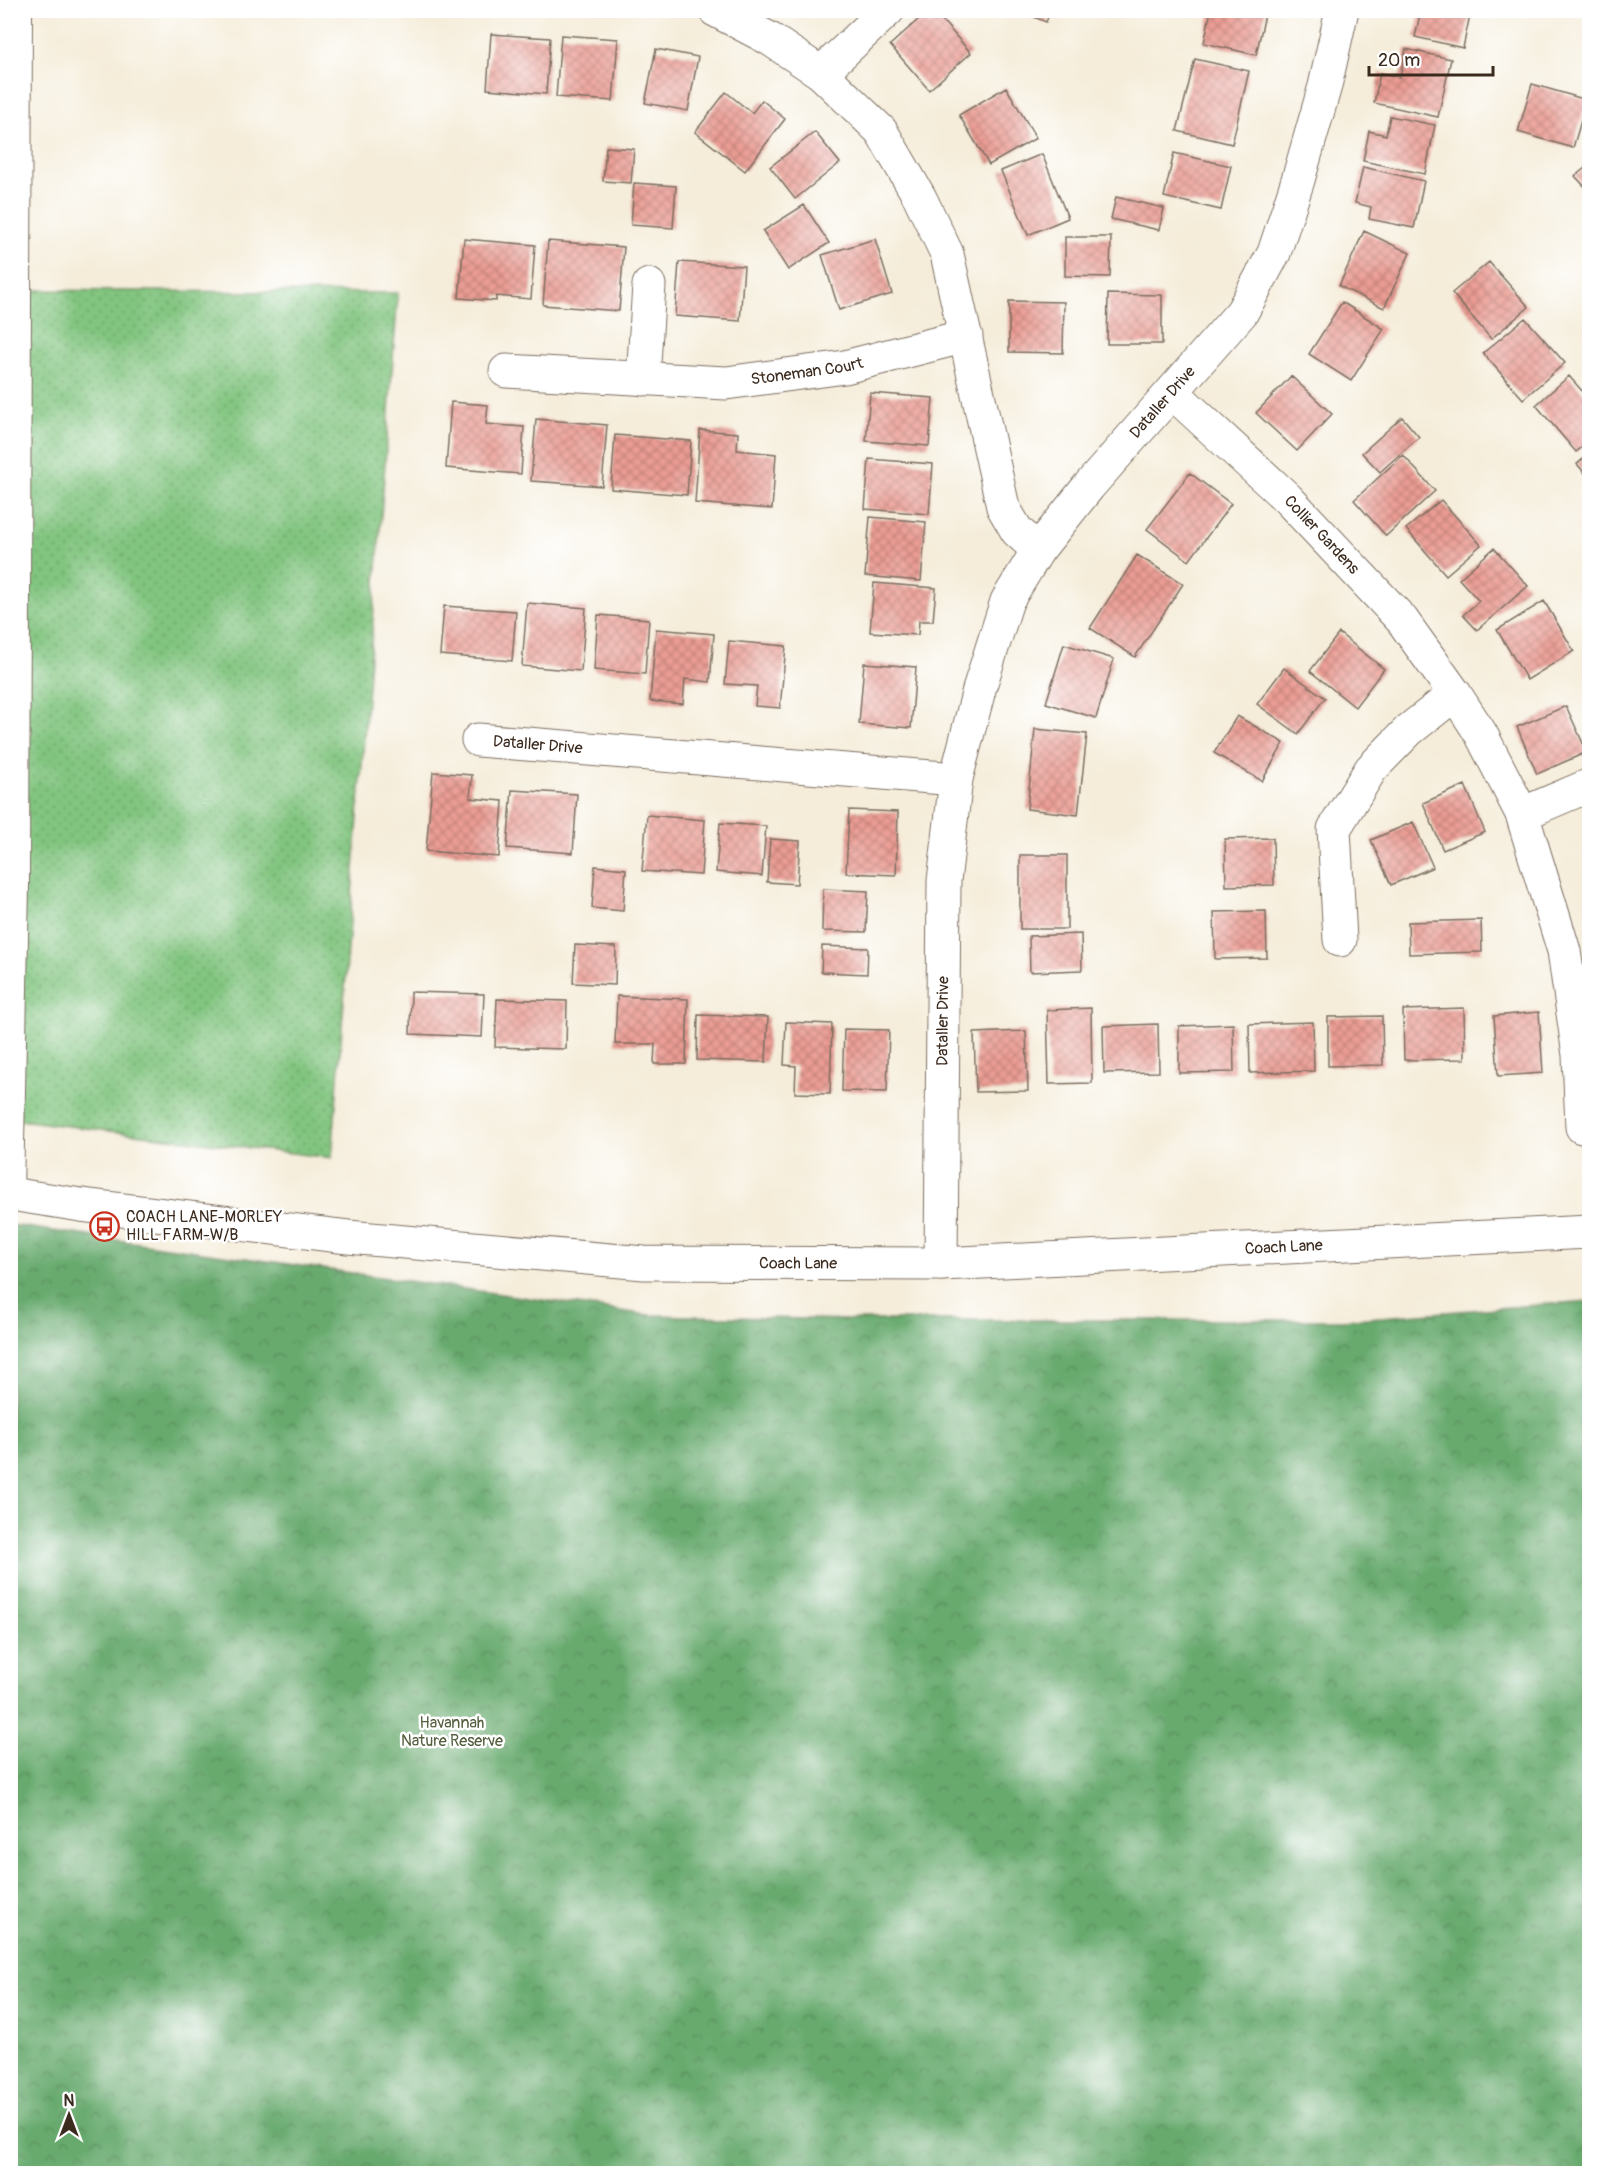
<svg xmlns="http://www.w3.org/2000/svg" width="1600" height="2184" font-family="Pangolin,sans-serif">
<defs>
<pattern id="grass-dots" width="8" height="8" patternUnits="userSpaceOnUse" patternTransform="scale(1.5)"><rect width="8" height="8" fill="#81c57f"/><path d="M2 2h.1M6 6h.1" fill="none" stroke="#6ba067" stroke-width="1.8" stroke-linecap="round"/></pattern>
<pattern id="forest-crowns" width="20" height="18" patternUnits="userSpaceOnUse" patternTransform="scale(1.5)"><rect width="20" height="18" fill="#68aa6e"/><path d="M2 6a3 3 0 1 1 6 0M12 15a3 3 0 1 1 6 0" fill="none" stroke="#578b5a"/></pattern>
<pattern id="building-cross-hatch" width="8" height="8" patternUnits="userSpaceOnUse" patternTransform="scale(1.5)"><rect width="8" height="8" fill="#eb9d94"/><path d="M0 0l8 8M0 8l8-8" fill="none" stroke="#c08078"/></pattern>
</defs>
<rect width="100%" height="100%" fill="#fff"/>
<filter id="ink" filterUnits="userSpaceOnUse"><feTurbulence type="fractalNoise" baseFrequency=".0167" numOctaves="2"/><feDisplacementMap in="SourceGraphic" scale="12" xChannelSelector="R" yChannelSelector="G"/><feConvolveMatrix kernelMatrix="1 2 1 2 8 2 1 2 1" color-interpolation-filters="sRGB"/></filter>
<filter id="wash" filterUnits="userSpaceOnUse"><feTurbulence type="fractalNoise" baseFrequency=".008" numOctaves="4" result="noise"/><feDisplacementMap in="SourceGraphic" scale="24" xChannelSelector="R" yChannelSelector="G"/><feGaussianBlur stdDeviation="1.35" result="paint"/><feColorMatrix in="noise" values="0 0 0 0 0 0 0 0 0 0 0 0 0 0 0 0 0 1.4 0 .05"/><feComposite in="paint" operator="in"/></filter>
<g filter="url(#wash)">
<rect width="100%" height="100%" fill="#f5edda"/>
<path fill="url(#grass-dots)" stroke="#5e784e" stroke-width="1.5" d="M11 290 398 293 332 1158 11 1119Z"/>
<path fill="url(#forest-crowns)" stroke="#526a46" stroke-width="1.5" d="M11 1225 649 1315 848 1320H1342L1589 1301V2173H11Z"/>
<g id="blocks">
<path fill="url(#building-cross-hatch)" d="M929 10H933L971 53 929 90 890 45Z
M1018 10H1051L1046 22Z
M1211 10H1266L1256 55 1204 43Z
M1421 10H1471L1463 48 1415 37Z
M491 34 550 38 546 94 487 89Z
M561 35 618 39 613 101 556 97Z
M656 49 698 57 688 111 645 103Z
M1406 49 1451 59 1438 117 1374 103 1380 73 1400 77Z
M1195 59 1249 71 1232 144 1177 131Z
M1532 84 1587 100 1573 148 1518 132Z
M1006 87 1036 138 989 165 959 115Z
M726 92 752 113 762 100 785 119 745 171 695 132Z
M1390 116 1435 125 1425 174 1363 161 1369 131 1386 135Z
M815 132 840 163 795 199 770 167Z
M606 147 634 149 631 183 603 181Z
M1174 153 1231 166 1221 210 1164 197Z
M1042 154 1068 218 1028 235 1001 171Z
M1590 164V192L1575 176Z
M1363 167 1424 181 1414 228 1369 219 1371 207 1355 203Z
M634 183 676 186 673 228 631 225Z
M1116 197 1164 208 1159 230 1111 219Z
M804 205 829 243 788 270 763 231Z
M1364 231 1410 253 1384 308 1339 286Z
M1065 237H1111L1110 277 1065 276Z
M464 239 535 245 531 299 496 296V301L459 298Z
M875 239 892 294 839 310 822 255Z
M548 241 624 247 619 311 543 305Z
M679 262 744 266 740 321 675 316Z
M1489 262 1529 307 1491 339 1452 293Z
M1108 294 1162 295V344H1107Z
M1009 301 1064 302 1063 353 1009 352Z
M1342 302 1384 329 1351 381 1309 354Z
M1525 318 1565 363 1523 399 1483 353Z
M1291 376 1332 414 1297 451 1256 413Z
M1569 376 1590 400V441L1576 452 1536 405Z
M870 393 933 398 929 446 866 441Z
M451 402 488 405 486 424 524 427 521 474 446 468Z
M1402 417 1419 437 1380 472 1362 453Z
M536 419 607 425 602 486 531 481Z
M700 430 738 433 737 450 776 454 772 509 695 503Z
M615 435 691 441 687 495 611 489Z
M1590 453V479L1577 464Z
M1403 455 1435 491 1386 536 1354 500Z
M869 459 933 464 929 514 865 509Z
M1190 473 1231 504 1189 561 1147 529Z
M1441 500 1481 545 1446 575 1406 529Z
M870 517 926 522 921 581 865 576Z
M1494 548 1528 586 1477 630 1463 615 1479 601 1459 579Z
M1137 555 1183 584 1135 657 1090 628Z
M874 583 936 588 933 621H919L918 635 870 632Z
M1544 601 1574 651 1527 680 1497 630Z
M527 603 586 608 581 671 522 666Z
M444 606 516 611 512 661 440 655Z
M598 615 649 619 645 674 594 670Z
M656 629 714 634 710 682 685 679 683 704 650 701Z
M1339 633 1384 669 1355 707 1310 671Z
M729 641 786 646 780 708 755 706 757 686 725 684Z
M1064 644 1114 659 1096 718 1046 703Z
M864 663 916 667 911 728 859 724Z
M1284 668 1325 698 1298 734 1257 704Z
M1566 706 1587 752 1537 774 1517 727Z
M1237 716 1284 743 1262 781 1214 753Z
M1035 729 1087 734 1078 815 1027 809Z
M433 772 472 775 470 798 503 801 499 857 426 851Z
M1465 785 1485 832 1443 850 1423 803Z
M512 790 577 794 573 853 507 848Z
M849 810 898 812 896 875 846 873Z
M647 815 705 820 701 875 642 871Z
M1413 822 1433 867 1391 885 1371 840Z
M720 823 766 826 762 876 716 872Z
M1273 838 1274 885 1226 886 1225 839Z
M770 839 800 841 797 884 767 882Z
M1020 855H1067V929H1020Z
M595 866 626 869 623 911 592 908Z
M823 889 868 891 866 932 822 931Z
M1266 911 1267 958 1215 959 1214 912Z
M1481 920 1482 952 1409 954 1408 922Z
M1081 934 1082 970 1030 972 1029 936Z
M575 945 616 947 615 985 573 983Z
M822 946 868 948 867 974 821 972Z
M411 992 484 994 482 1037 410 1034Z
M617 996 688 999 686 1064H654L655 1044H615Z
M497 999 567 1001 566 1049 495 1047Z
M1091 1008 1092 1083 1049 1084 1047 1010Z
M1464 1008 1465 1059 1404 1060 1403 1010Z
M1539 1012 1543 1073 1498 1076 1494 1016Z
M698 1015 768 1017 766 1062 697 1060Z
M1382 1016 1383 1065 1328 1066V1017Z
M786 1022 832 1024 830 1094 795 1093 796 1066 784 1065Z
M1313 1022 1314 1071 1250 1073 1249 1024Z
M1158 1024 1159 1072 1104 1073 1103 1026Z
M1233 1024 1234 1072 1179 1073V1026Z
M844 1029 889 1030 887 1092 842 1091Z
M1026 1031 1028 1091 976 1092 974 1033Z"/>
</g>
</g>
<g filter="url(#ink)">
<use href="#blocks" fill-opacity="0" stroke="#7c6e60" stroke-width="1.5"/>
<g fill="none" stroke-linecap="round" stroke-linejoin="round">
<defs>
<path id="lane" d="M11 1194 17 886 20 10"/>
<g id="street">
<path d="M715 10 770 39 821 73 881 131 920 198 947 254 1003 507 1017 531 1038 550"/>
<path d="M821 73 888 10"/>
<path id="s1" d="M506 371 726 383 845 367 966 336"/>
<path d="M643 379 649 285"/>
<path id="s2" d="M1172 392 1287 498 1402 620 1455 694 1481 734 1522 814 1564 951 1579 1055 1582 1127"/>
<path id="s3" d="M478 740 956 779"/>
<path d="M1522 814 1590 785"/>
<path d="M1340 940 1334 829 1371 769 1409 730 1455 694"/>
<path id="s4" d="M941 1264 944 881 956 779 980 686 1007 601 1038 550 1089 486 1242 312 1274 253 1298 180 1325 86 1342 10"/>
</g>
<g id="secondary">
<path id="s5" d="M10 1194 81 1205 348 1237 644 1263 941 1264 1590 1232"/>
</g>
</defs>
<use href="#lane" stroke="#7c6e60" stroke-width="26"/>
<use href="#street" stroke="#7c6e60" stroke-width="35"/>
<use href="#secondary" stroke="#7c6e60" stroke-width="35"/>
<use href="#lane" stroke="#fff" stroke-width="24"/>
<use href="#street" stroke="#fff" stroke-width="33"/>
<use href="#secondary" stroke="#fff" stroke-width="33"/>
</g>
</g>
<defs>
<symbol id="bus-ring" viewBox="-11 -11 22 22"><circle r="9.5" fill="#fff" stroke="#c8321e" stroke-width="1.5"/><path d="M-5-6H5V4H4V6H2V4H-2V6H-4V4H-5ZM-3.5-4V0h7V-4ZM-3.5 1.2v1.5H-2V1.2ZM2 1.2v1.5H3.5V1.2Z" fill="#c8321e"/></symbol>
</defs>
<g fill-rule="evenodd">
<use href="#bus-ring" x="88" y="1210" width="33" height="33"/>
</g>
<g text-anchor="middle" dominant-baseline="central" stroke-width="5" stroke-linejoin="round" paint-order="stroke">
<g font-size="16" fill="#3b2a1e" stroke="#fff">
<text stroke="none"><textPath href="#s1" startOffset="302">Stoneman Court</textPath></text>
<text stroke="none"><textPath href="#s4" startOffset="924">Dataller Drive</textPath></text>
<text stroke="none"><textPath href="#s2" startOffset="207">Collier Gardens</textPath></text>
<text stroke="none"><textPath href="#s3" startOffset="60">Dataller Drive</textPath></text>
<text stroke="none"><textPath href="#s4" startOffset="243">Dataller Drive</textPath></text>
<text stroke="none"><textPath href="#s5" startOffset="1278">Coach Lane</textPath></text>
<text stroke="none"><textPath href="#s5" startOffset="792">Coach Lane</textPath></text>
</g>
<g font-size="16" fill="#3b2a1e" stroke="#fff" text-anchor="start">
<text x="126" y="1217">COACH LANE-MORLEY<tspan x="126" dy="18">HILL FARM-W/B</tspan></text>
</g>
<g font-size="16" fill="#546040" stroke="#fff">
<text x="452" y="1723">Havannah<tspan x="452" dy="18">Nature Reserve</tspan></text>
</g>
</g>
<rect width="1600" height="2184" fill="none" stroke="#fff" stroke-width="36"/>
<g transform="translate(69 2115)" stroke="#ffffff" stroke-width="4.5" paint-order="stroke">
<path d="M0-4.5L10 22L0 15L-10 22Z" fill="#3b2a1e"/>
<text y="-9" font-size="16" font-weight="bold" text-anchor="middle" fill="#3b2a1e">N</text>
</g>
<path d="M1369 66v9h124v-9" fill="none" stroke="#3b2a1e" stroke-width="3"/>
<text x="1378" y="66" font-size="18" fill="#3b2a1e" stroke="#ffffff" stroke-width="4.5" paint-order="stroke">20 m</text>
</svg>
